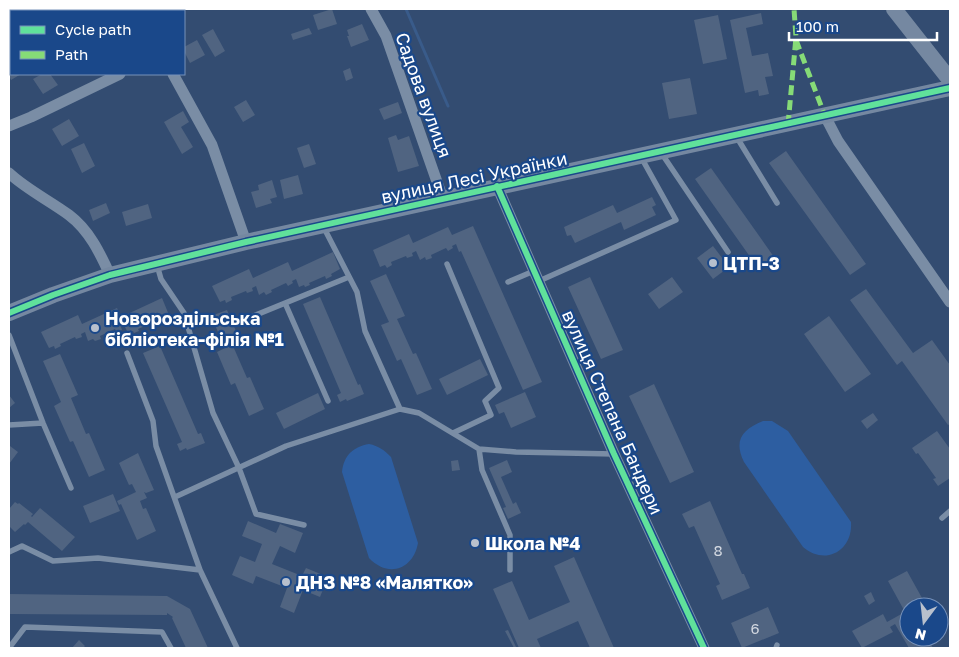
<svg xmlns="http://www.w3.org/2000/svg" width="959" height="657" font-family="'Golos Text',sans-serif">
<rect width="100%" height="100%" fill="#334c71"/>
<path fill="#2d5ea1" d="M763 421H772L788 431 851 522C853 551 825 566 803 547L744 462C733 440 743 429 763 421Z
M369 444C379 446 384 450 391 457L418 543C413 570 388 578 369 558L342 472C344 455 353 447 369 444Z"/>
<g fill="none" stroke-linecap="round" stroke-linejoin="round">
<path stroke="#395b8a" stroke-width="3" d="M406 9 448 106"/>
</g>
<path fill="#506481" d="M332 9 337 24 318 30 313 15Z
M761 13 763 24 746 28 752 56 768 53 773 76 765 77 769 94 759 96 758 90 745 93 730 20Z
M718 15 727 59 703 64 694 20Z
M362 24 369 40 351 47 347 36H349L347 30Z
M309 28 312 34 293 40 291 34Z
M213 29 225 51 215 57 202 35Z
M197 40 205 55 190 63 184 51V47Z
M9 57 11 61V74H21L11 80 9 76Z
M350 68 353 78 346 81 343 71Z
M42 74H50L58 85 43 94 33 79Z
M690 78 697 114 669 119 662 83Z
M246 100 255 115 243 122 234 107Z
M398 102 402 113 384 120 379 109Z
M183 111 189 122 181 127 193 147 182 154 164 122Z
M69 119 79 136 62 146 52 129Z
M396 135 398 140 409 136 419 166 398 172 388 138Z
M84 143 95 166 82 173 71 149Z
M309 144 316 164 304 168 297 148Z
M786 151 866 264 850 275 769 163Z
M711 168 774 257 758 268 695 179Z
M298 175 303 194 284 199 280 180Z
M272 180 277 197 270 199 272 203 256 208 251 192 259 190 258 185Z
M652 197 656 205 652 207 656 215 624 230 621 222 575 243 571 235 567 236 564 227 613 205 617 213Z
M106 203 110 213 93 221 89 210Z
M148 204 152 218 126 226 122 212Z
M473 226 542 382 523 390 461 251 459 252 456 244 452 246 453 248 448 251 446 248 431 255 432 258 426 260 425 257 420 260 416 251 412 253 413 256 407 258 406 256 391 262 392 265 387 268 385 265 380 267 373 250 409 234 413 243 448 227 452 235Z
M713 246 729 267 713 279 697 258Z
M333 252 340 269 331 274 332 276 326 279 325 276 309 283 310 285 305 287 304 285 299 287 296 279 292 281 293 283 288 286 286 283 271 290 272 292 266 295 264 292 259 295 256 286 252 288 253 291 247 293 246 291 231 297 232 300 226 303 225 300 220 302 212 286 249 269 253 278 288 262 292 271Z
M386 274 405 316 397 319 413 354 416 353 432 389 417 395 401 359 397 361 381 325 389 322 370 281Z
M590 277 623 350 601 359 568 287Z
M672 277 683 292 659 309 648 294Z
M866 289 913 353 932 340 950 365V424L948 425 902 361 897 365 850 300Z
M320 297 358 385 360 384 364 394 347 401 346 399 340 402 337 395 341 393 303 304Z
M162 298 169 315 160 320 161 322 155 325 154 322 138 329 139 331 134 333 133 331 128 333 124 325 121 327 122 330 116 332 115 329 100 336 101 339 95 341 93 339 88 341 85 332 81 334 82 337 76 339 75 337 60 344 61 346 55 349 54 346 49 348 41 332 78 315 82 324 117 308 121 317Z
M227 310 241 343 233 346 247 378 250 377 264 409 249 416 235 383 231 385 217 352 225 348 211 316Z
M829 316 871 374 845 392 804 334Z
M160 346 198 434 201 433 205 443 187 450 186 448 180 451 177 444 182 442 143 353Z
M60 354 78 395 71 398 86 434 89 433 105 470 89 477 73 441 70 442 54 406 61 402 43 361Z
M480 359 488 375 447 395 439 379Z
M654 384 694 472 670 483 629 396Z
M525 392 536 417 511 428 504 412 499 414 495 405Z
M318 393 325 409 284 429 276 413Z
M9 395 15 403 9 408Z
M873 413 878 420 867 429 861 421Z
M937 431 950 449V478L938 486 933 479 936 478 918 453 916 454 912 448Z
M10 446 18 452 9 464V448Z
M138 453 154 490 146 493 144 492 147 498 140 501 143 509 146 508 156 531 137 540 121 504 119 505 117 501 136 492 132 484 129 485 119 463Z
M458 460 460 470 452 471 451 461Z
M507 460 512 472 501 477 513 504 516 502 521 513 508 519 503 508 506 507 489 468Z
M113 494 120 511 90 523 83 506Z
M710 501 742 574H744L750 588 722 600 716 586 720 584 694 526 689 528 682 514Z
M15 502 18 504 19 503 33 514 31 516 32 517 40 508 75 537 62 551 28 522 25 525 24 524 15 532 9 526V514L10 512 9 509Z
M248 521 276 533 280 524 303 533 295 553 280 546 272 564 302 576 306 568 328 577 320 597 303 590 294 613 280 607 287 588 256 576 253 584 232 575 240 556 255 562 262 544 242 536Z
M574 557 614 648H590L578 621 537 639 541 648H519L493 589 512 581 529 620 570 602 554 566Z
M907 571 927 607 931 604 933 607H909V637H927L933 648H909L895 624 890 627 893 632 862 648 852 631 883 614 887 622 905 612 888 581Z
M871 592 875 601 869 605 864 596Z
M9 594 167 596 190 609 208 648H186L172 618 173 617 167 613V615L10 614 9 613Z
M768 607 779 633 742 648 731 623Z
M508 630 516 647 514 648 505 631Z
M79 640 85 646 83 648H72Z"/>
<g fill="none" stroke-linecap="round" stroke-linejoin="round">
<path stroke="#7a8da5" stroke-width="5.5" d="M736 136 777 203
M662 154 728 252
M323 226 357 292 365 331 400 409
M447 264 499 388 485 401 491 415 453 433
M157 265 161 279 184 313 213 413 239 468 256 514 304 525
M539 281 676 220 641 157
M508 282 534 271
M285 303 328 401
M246 319 349 277
M9 335 43 423 71 488
M127 353 153 421 156 446 200 570 237 648
M9 425 43 423
M479 449 482 470 510 535V570
M175 497 286 446 400 409 419 413 479 449 516 452 614 454
M942 518 950 511
M9 552 22 546 53 561 98 558 200 570
M9 648 25 627 162 632 171 648
M776 648 777 645"/>
<path stroke="#7a8da5" stroke-width="11" d="M137 9 138 11
M371 9 386 36 443 199
M173 74 212 145 246 242
M825 116 838 141 950 302
M9 126 31 117 120 74
M9 173C26 189 50 201 69 215 89 230 100 253 110 275
M497 186 614 454 704 648"/>
<path stroke="#7588a1" stroke-width="16" d="M894 9 950 80
M9 313 53 295 110 275 246 242 950 88"/>
<path stroke="#86db77" stroke-width="5" stroke-dasharray="10 5" stroke-linecap="butt" d="M796 40 825 116
M788 125 796 37 794 9"/>
<defs>
<path id="cycleway" d="M497 186 614 454 704 648
M9 313 53 295 110 275 246 242 950 88"/>
</defs>
<use href="#cycleway" stroke="#1a488a" stroke-width="9"/>
<use href="#cycleway" stroke="#60e19b" stroke-width="6"/>
</g>
<g fill="#b8c0cd" stroke="#1a488a" stroke-width="2">
<circle cx="713" cy="263" r="5"/>
<circle cx="95" cy="328" r="5"/>
<circle cx="475" cy="543" r="5"/>
<circle cx="286" cy="582" r="5"/>
</g>
<g text-anchor="middle" dominant-baseline="central" stroke-width="4.5" stroke-linejoin="round" paint-order="stroke">
<g font-size="15" fill="#d3d8e0">
<text x="718" y="550">8</text>
<text x="755" y="628">6</text>
</g>
<g font-size="18" fill="#fff" stroke="#1a488a">
<text transform="translate(424 95) rotate(70)">Садова вулиця</text>
<text transform="translate(474 177) rotate(-12)">вулиця Лесі Українки</text>
<text transform="translate(613 412) rotate(66)">вулиця Степана Бандери</text>
</g>
<g font-size="18" font-weight="bold" fill="#fff" stroke="#1a488a" text-anchor="start">
<text x="723" y="263">ЦТП-3</text>
<text x="105" y="318">Новороздільська<tspan x="105" dy="21">бібліотека-філія №1</tspan></text>
<text x="485" y="543">Школа №4</text>
<text x="296" y="582">ДНЗ №8 «Малятко»</text>
</g>
</g>
<rect width="959" height="657" fill="none" stroke="#ffffff" stroke-width="20"/>
<rect x="10" y="10" width="175" height="65" fill="#1a488a" stroke="#7691b9"/>
<rect x="20" y="26" width="25" height="8" fill="#60e19b" stroke="#7691b9"/>
<text x="55" y="35" font-size="15" fill="#ffffff">Cycle path</text>
<rect x="20" y="51" width="25" height="8" fill="#86db77" stroke="#7691b9"/>
<text x="55" y="60" font-size="15" fill="#ffffff">Path</text>
<g transform="translate(924 622) rotate(195)"><circle r="24" fill="#1a488a" stroke="#7691b9"/>
<path d="M0-4L9 19L0 12L-9 19Z" fill="#b8c0cd"/>
<text y="-8" font-size="14" font-weight="bold" text-anchor="middle" fill="#ffffff">N</text>
</g>
<path d="M789 32v8h148v-8" fill="none" stroke="#ffffff" stroke-width="2.5"/>
<text x="796" y="32" font-size="15" fill="#ffffff" stroke="#1a488a" stroke-width="4" paint-order="stroke">100 m</text>
</svg>
